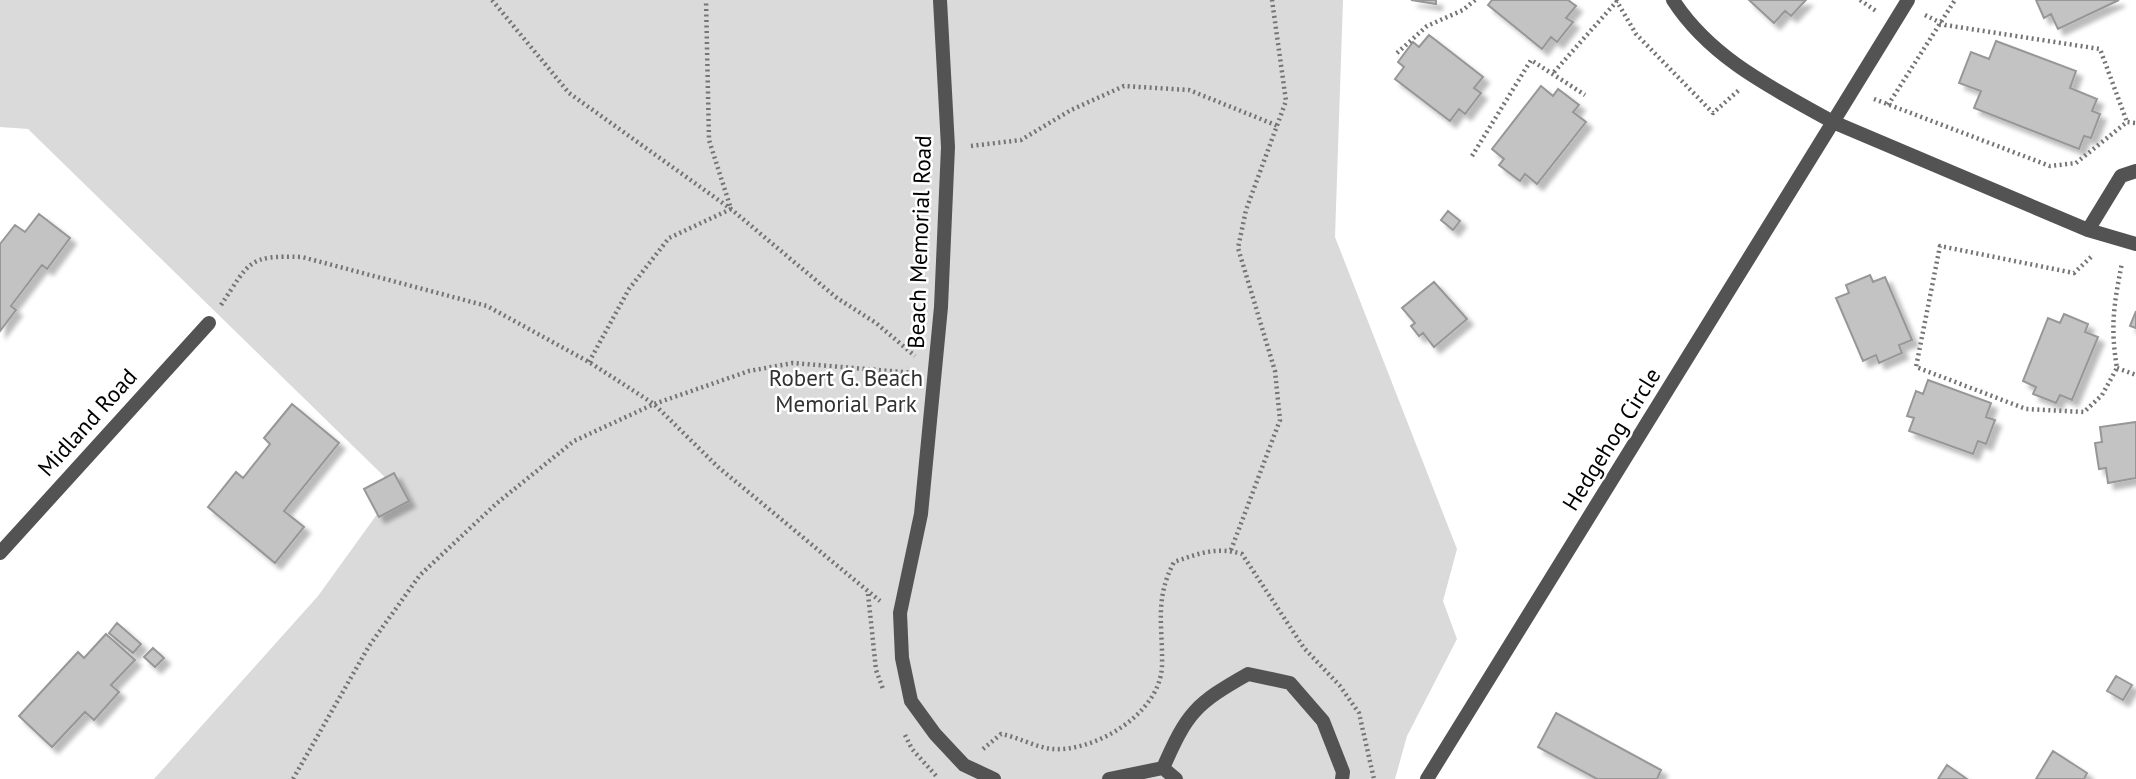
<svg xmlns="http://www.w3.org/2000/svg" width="2136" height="779" font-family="'PT Sans',sans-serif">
<defs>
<filter id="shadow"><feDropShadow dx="6" dy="6" stdDeviation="2" flood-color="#0004"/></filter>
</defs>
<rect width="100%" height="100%" fill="#fff"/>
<path fill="#dadada" d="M0 0H1343L1335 237 1457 549 1443 601 1457 639 1407 736 1395 779H154L318 596 396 488 28 129 0 127Z"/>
<path fill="#c3c3c3" stroke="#979797" stroke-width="2" filter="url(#shadow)" d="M1411 0H1436V4Z
M1492 0H1568L1576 6 1566 18 1573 22 1557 42 1551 37 1542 49 1488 5Z
M1749 0H1806L1791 16 1785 11 1774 23Z
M2036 0H2119L2058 29 2051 14 2044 18Z
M1429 35 1483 77 1474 88 1481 93 1465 114 1459 109 1450 121 1395 79 1404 67 1398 62 1413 42 1419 47Z
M1996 41 2076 71 2070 88 2097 99 2092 111 2100 114 2091 138 2084 136 2079 149 1974 108 1981 91 1959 83 1971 52 1989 59Z
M1541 86 1553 96 1558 89 1579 105 1573 112 1586 122 1537 184 1525 174 1520 181 1499 165 1504 159 1492 149Z
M1448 211 1460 221 1453 230 1441 220Z
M39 214 70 238 47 269 42 265 11 306 16 310 0 331V244L15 225 25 232Z
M1870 275 1873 282 1885 277 1912 340 1899 345 1902 353 1879 363 1876 355 1863 361 1836 298 1849 293 1846 285Z
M1434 282 1467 319 1434 347 1423 333 1419 336 1411 326 1415 323 1402 308Z
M2136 311V328L2130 326Z
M2064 314 2088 324 2085 332 2098 337 2072 400 2060 395 2056 403 2033 394 2036 387 2023 381 2048 318 2060 323Z
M1928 380 1991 403 1986 417 1995 420 1986 444 1978 441 1973 454 1909 431 1914 418 1907 416 1916 391 1923 394Z
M292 404 339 443 284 511 304 527 275 563 208 507 236 472 243 478 270 444 264 438Z
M2136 422V478L2108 483 2106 468 2099 469 2095 443 2102 442 2100 427Z
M394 473 409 501 379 517 364 489Z
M117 623 141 644 133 653 109 633Z
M106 634 135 660 111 685 119 692 94 720 85 712 52 747 19 716 78 652 84 658Z
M153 648 164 658 155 667 144 657Z
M2116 676 2132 685 2123 700 2107 691Z
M1556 713 1661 770 1657 779H1597L1538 747Z
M2053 751 2087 773 2084 779H2036Z
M1947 765 1967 779H1938Z"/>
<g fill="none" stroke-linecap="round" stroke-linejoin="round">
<path stroke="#757575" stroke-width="4.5" stroke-dasharray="2 3.5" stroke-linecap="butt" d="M492 0 569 93 731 209 837 298 876 323 915 356
M1616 0 1636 34 1713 113 1739 90
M1860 0 1876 11
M1925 15 1945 25 2100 49 2127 122
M1397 53 1427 26 1463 10 1475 0
M1554 72 1617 1
M1874 99 2050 166 2076 163 2127 122 2136 123
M1888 105 1955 0
M971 146 1021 140 1071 110 1124 86 1189 90 1278 126
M1472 156 1531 60 1585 95
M2091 257 2074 273 1940 246 1916 367 2026 409 2084 412 2102 395 2117 368C2110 327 2114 303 2122 263
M221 305C250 262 247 255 302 257L487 306 589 362 654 404 718 467 880 601
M589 362 629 289 669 238 731 209 709 140 706 0
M2117 368 2136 375
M1231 550 1280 420 1275 371 1238 248 1246 210 1286 101 1272 0
M868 594 876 670 883 689
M905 735 912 749 938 778
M983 749 1001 734C1018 737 1035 747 1052 749 1095 752 1160 714 1162 666 1163 626 1154 600 1174 562 1197 554 1217 546 1242 554L1304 648 1340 686 1359 713 1374 779
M293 779 369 646 420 575 497 503 574 441 654 404 749 371 793 363 915 373"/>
<path stroke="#535353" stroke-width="14" d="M1163 768C1187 713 1195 704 1248 674L1290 683 1323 721 1343 772 1342 779"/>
<path stroke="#535353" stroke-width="14" d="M940 0 948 147 941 307 921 514 900 613 902 658 911 701 935 734 964 765 994 779
M1673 0C1711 59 1774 89 1833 122L1908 0
M2088 230 2121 176 2136 171
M0 553 209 323
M1109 779 1163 768 1176 779
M1427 779 1833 122 2088 230 2136 244"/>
</g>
<g text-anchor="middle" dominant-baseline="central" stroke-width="5" stroke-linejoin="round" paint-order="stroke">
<g font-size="23" fill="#000" stroke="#fff">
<text transform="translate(919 242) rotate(-88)">Beach Memorial Road</text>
<text transform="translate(87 422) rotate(-48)">Midland Road</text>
<text transform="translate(1611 439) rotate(-58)">Hedgehog Circle</text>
</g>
<g font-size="23" fill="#313131" stroke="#fff">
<text x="846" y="377">Robert G. Beach<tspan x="846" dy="26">Memorial Park</tspan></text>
</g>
</g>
</svg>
